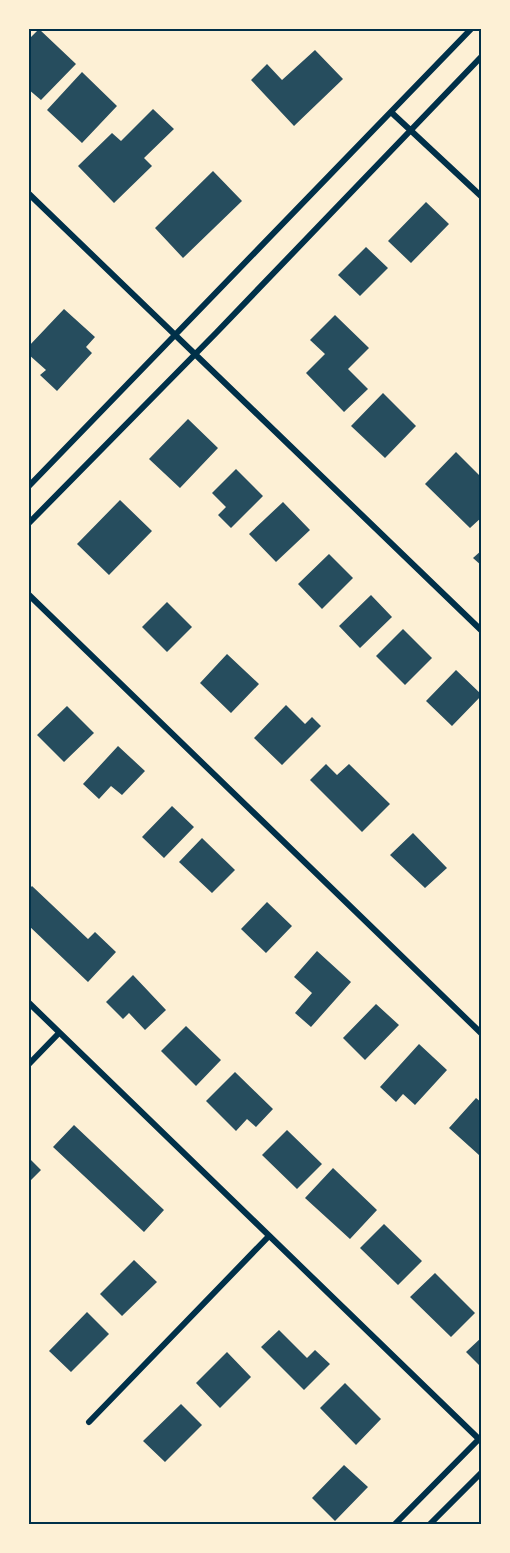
<svg xmlns="http://www.w3.org/2000/svg" width="510" height="1553" font-family="Jost,sans-serif">
<rect width="100%" height="100%" fill="#fdf0d5"/>
<path fill="#264d5e" d="M39 29 76 64 41 100 28 89V40Z
M315 50 343 79 294 126 251 80 267 64 282 80Z
M82 72 117 106 82 143 47 110Z
M153 109 174 129 144 158 152 166 114 203 78 166 112 133 121 141Z
M213 171 242 201 183 258 155 228Z
M426 202 449 224 411 263 388 241Z
M366 247 388 268 360 296 338 275Z
M64 309 95 337 86 347 92 353 57 391 40 375 46 370 28 354V347Z
M335 315 369 348 348 369 368 389 344 412 306 373 325 354 310 340Z
M383 393 416 426 385 458 351 426Z
M188 419 218 448 180 488 149 459Z
M456 452 482 478V517L470 528 425 484Z
M236 469 263 496 231 528 218 515 226 507 212 493Z
M120 500 152 531 109 575 77 544Z
M283 502 310 530 276 562 249 534Z
M482 550V566L473 558Z
M329 554 353 578 322 609 298 584Z
M371 595 392 617 360 648 339 626Z
M167 602 192 627 167 652 142 627Z
M403 629 432 658 405 685 376 656Z
M227 654 259 684 231 713 200 683Z
M456 670 482 695 452 726 426 701Z
M286 705 305 724 312 717 321 726 282 765 254 738Z
M67 706 94 733 64 762 37 735Z
M118 746 145 771 122 795 111 786 99 799 83 784Z
M326 764 337 775 349 764 390 804 362 832 310 780Z
M172 806 194 827 164 858 142 837Z
M413 833 447 868 425 888 390 855Z
M202 838 235 870 212 893 179 862Z
M32 886 88 939 95 932 116 952 88 982 28 925V890Z
M267 902 292 926 266 953 241 929Z
M317 951 351 982 311 1027 295 1013 312 993 294 977Z
M133 975 166 1010 145 1030 129 1013 123 1019 106 1002Z
M376 1004 399 1025 365 1060 343 1038Z
M186 1026 221 1060 196 1086 161 1051Z
M419 1044 447 1070 415 1105 403 1094 396 1102 380 1087Z
M235 1072 273 1109 256 1127 247 1119 236 1131 206 1101Z
M476 1098 482 1103V1153L479 1155 449 1128Z
M74 1125 164 1210 144 1232 53 1147Z
M287 1130 322 1164 297 1189 262 1155Z
M28 1157 41 1170 28 1183Z
M333 1168 377 1210 350 1239 305 1198Z
M384 1224 422 1261 398 1285 360 1248Z
M134 1260 157 1282 122 1316 100 1294Z
M435 1273 475 1313 451 1337 410 1297Z
M87 1312 109 1334 71 1372 49 1351Z
M279 1330 307 1358 315 1350 330 1364 304 1390 261 1347Z
M482 1337V1368L466 1352Z
M227 1352 251 1377 220 1408 196 1383Z
M345 1383 381 1419 356 1445 320 1408Z
M181 1404 202 1425 165 1462 143 1441Z
M344 1465 368 1487 335 1521 312 1498Z"/>
<g fill="none" stroke-linecap="round" stroke-linejoin="round">
<path stroke="#003049" stroke-width="6" d="M392 113 482 197
M28 193 482 631
M28 487 472 28
M28 524 216 333 482 56
M28 594 482 1034
M28 1002 482 1442
M28 1065 59 1033
M89 1422 269 1236
M395 1524 479 1439
M430 1524 482 1472"/>
</g>
<rect width="510" height="1553" fill="none" stroke="#fdf0d5" stroke-width="60"/>
<rect x="30" y="30" width="450" height="1493" fill="none" stroke="#003049" stroke-width="2"/>
</svg>
